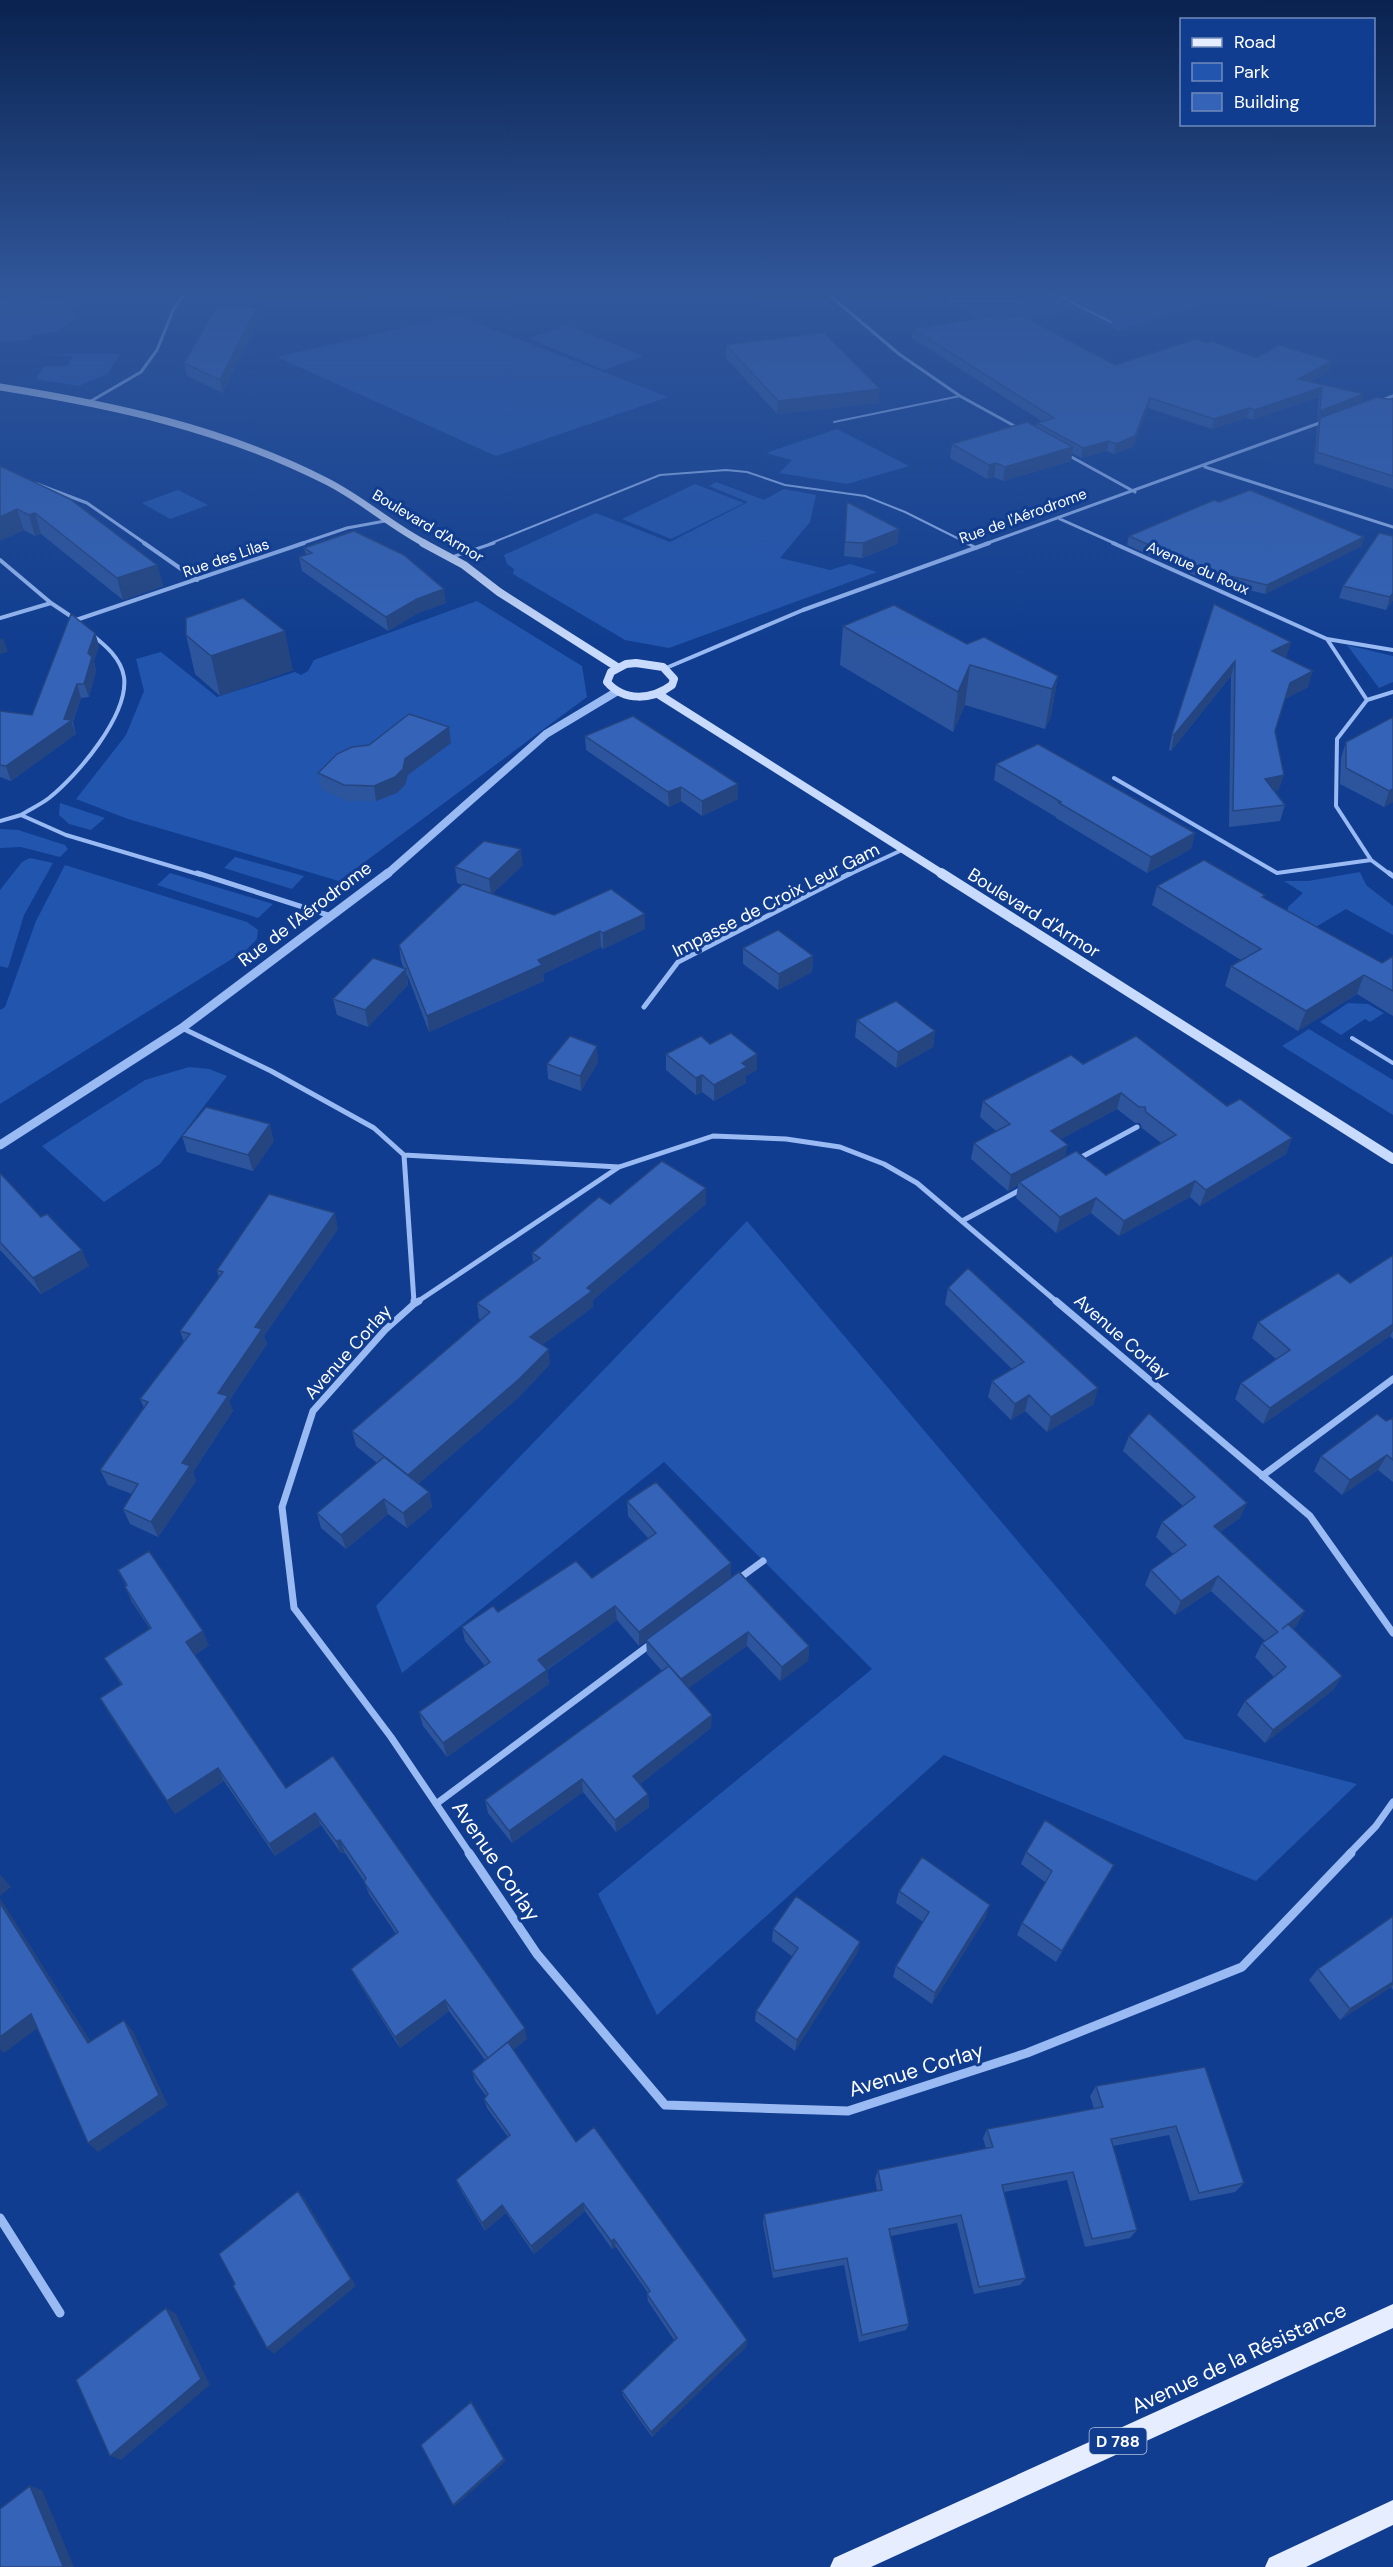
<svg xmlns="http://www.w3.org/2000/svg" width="1393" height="2567" font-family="'DM Sans',sans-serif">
<rect width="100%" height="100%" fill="#103d8f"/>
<path fill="#2255ae" d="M0 288H105L102 291 68 296 41 292 0 294Z
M930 288H1160L1206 302 1120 331 1070 309 993 327 934 294Z
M24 296 55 298 71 306 75 319 57 332 32 335 31 340 0 342V298Z
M456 315 668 397 496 456 277 357Z
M567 325 643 356 604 370 528 338Z
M44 354H120L107 374 79 386 36 379 44 366H67L73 356Z
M837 429 909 466 847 484 779 473 792 460 766 453Z
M716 482 764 500 784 489 816 495 810 522 780 558 830 570 850 564 877 572 669 648 625 640 513 574 514 569 507 564 504 555 596 513 670 542 748 502 709 486Z
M695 484 744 503 671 539 622 519Z
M178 490 208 505 170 519 142 503Z
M477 601 582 666 587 697 339 881 128 819 76 799 126 735 144 691 136 659 161 652 217 697 295 672 301 675 308 671 314 660Z
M1347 645 1393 656V682L1379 688Z
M60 803 105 818 91 830 69 824 59 815Z
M0 829 18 830 65 845 68 849 60 857 21 847 0 848Z
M235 857 304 876 292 889 224 868Z
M30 858 53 863 24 915 8 968 0 966V890L22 862Z
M65 865 247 922 258 930 257 939 246 950 0 1104V1010L5 1007 36 921Z
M1360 872 1366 885 1393 906V935L1346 909 1282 947 1288 907 1303 893 1284 881H1308Z
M170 873 273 904 258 918 157 885Z
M1348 1003 1368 1004 1384 1013 1370 1022 1365 1019 1341 1035 1320 1022Z
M1309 1029 1393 1080V1115L1282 1046Z
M189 1067 209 1069 227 1076 160 1164 104 1202 42 1146 145 1080Z
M747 1221 1185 1739 1357 1784 1256 1881 944 1755 657 2015 598 1894 872 1669 664 1462 402 1673 376 1606Z"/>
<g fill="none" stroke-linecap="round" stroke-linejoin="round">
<path stroke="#99baf3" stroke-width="2" d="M1043 288 1111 322
M834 422 960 396
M489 544 660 475 726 470 747 472 785 485 865 496 905 512 969 544"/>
<path stroke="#99baf3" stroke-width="3" d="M966 543 977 548
M452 557 494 543"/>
<path stroke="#99baf3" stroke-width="4" d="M1352 1038 1393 1063"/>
<path stroke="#99baf3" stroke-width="3" d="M821 288 899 354 960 396 1020 429
M91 401 141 372 157 350 174 308 189 288
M1380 401 1393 396
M1066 454 1135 492
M1205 467 1393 527
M37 484 87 503 146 544
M1060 519 1116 544
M300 544 347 528 385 521
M985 544 1325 421"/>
<path stroke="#99baf3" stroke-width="4" d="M144 543 197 580
M1113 543 1327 639 1393 650
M0 560 51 603 75 619
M0 618 51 603
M76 620 304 543
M91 634C105 645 121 658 124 677 129 715 77 776 49 798 40 805 30 809 21 815L66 835 201 875
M1327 639 1367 700
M666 668 803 610 989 543
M1114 778 1277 873 1371 860
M0 821 21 815
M848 875 902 850
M1391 875 1371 860 1336 806 1337 739 1367 700 1393 692"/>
<path stroke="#99baf3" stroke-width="5" d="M197 873 331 916
M1389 873 1393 876
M644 1007 678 962 851 873
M182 1028 271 1071 374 1128 404 1155 619 1167 713 1136 786 1139 840 1147 884 1164 917 1183 1057 1302
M404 1155 414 1302
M1076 1160 1137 1127
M962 1221 1022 1189
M417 1302 619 1167"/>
<path stroke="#99baf3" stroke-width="7" d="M414 1301V1304L385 1330 313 1411 282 1507 294 1608 391 1737 470 1854
M1056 1301 1310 1516 1393 1633
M414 1304 419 1301
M1262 1476 1393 1379
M737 1580 763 1561
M436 1804 652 1643
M1349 1854 1376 1826 1393 1802"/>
<path stroke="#99baf3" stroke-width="9" d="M469 1853 537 1954 665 2105 848 2111 1027 2053 1242 1967 1351 1853
M0 2218 60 2313"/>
<path stroke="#99baf3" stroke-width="8" d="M386 875 546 734 616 692"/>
<path stroke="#99baf3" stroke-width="9" d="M0 1145 182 1028 388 873"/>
<path stroke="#c9dbfd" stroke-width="7" d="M0 387C113 405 224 429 326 481 362 499 391 526 426 544"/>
<path stroke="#c9dbfd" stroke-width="8" d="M423 543 464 565 499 592 617 667
M636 663 663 667 674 679 672 685C652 700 624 702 607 682L611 672 626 664Z
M658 694 944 875"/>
<path stroke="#c9dbfd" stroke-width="10" d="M941 873 1393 1159"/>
<path fill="#e5edff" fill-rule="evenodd" d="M1393 2304V2328L871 2567H830L834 2558Z
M1393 2500V2525L1306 2567H1265L1269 2558Z"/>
</g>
<path fill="#2d559d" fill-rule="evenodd" d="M333 288H559L527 295 522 291 427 300 346 299 345 293 333 291Z
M662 288H796L673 299Z
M259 319 223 393 187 376 184 363Z
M997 320 1115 365 1206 343 1256 358 1329 371 1309 382 1364 394 1361 402 1393 400V489L1314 463 1317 429 1319 420 1317 421 1319 397 1253 420 1247 418 1212 429 1148 408 1133 447 1114 454 1107 451 1081 458 1072 453 1071 461 1003 481 994 477 987 479 950 458 952 444 1036 427 1037 423 1043 422 912 338 913 329Z
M726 345 879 403 777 414 726 358Z
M0 466 157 565 163 586 123 600 41 534 35 536 24 530 0 541Z
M847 502 899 529 897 544 862 558 844 556Z
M1129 536 1362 546 1265 594 1203 579 1127 545Z
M1393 536V600L1386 610 1339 598 1343 586Z
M304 548 446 603 418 613 388 631 302 571 299 557 306 555Z
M1214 604 1291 642 1286 657H1285L1308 687 1285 699 1275 732 1279 790 1275 791 1285 805 1280 821 1229 827 1231 676 1171 751 1169 750 1172 734Z
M843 626 967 644 1058 676 1051 716 1045 729 965 705 953 732 840 665Z
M95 633 99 646 94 661 96 671 89 697 81 698 73 722 76 734 11 781 0 777V711L32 715Z
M186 635 293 670 220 696 195 674Z
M1393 717V802L1384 807 1340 784 1341 758 1346 742Z
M585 736 738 784V799L702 816 681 801 669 807 586 750Z
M451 743 408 775 405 785 397 793 376 801H347L321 789 318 773Z
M996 764 1195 833 1191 849 1147 873 1056 818V817L994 780Z
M523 865 492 894 554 915 645 914V929L603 949 601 947 543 974 544 981 429 1032 407 974 408 985 368 1027 337 1015 333 999 404 969 401 961 399 945 463 885 457 883 455 867Z
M1157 886 1264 898 1382 963 1393 956V1016L1357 994 1298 1031 1225 986 1231 966 1241 960 1152 905Z
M743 948 813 956 812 972 778 990 743 964Z
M857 1020 935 1031 933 1047 896 1068 855 1037Z
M710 1044 757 1054V1070L746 1076V1083L714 1101 702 1092 696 1095 666 1070V1054Z
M598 1062 581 1091 548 1079 547 1064Z
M1083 1064 1227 1106 1292 1138 1286 1154 1200 1206 1190 1197 1119 1236 1091 1213 1056 1233 1016 1198 1018 1185 1008 1191 971 1159 974 1143 996 1131 980 1117 983 1101ZM1117 1109 1135 1123H1140L1142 1128 1161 1143 1106 1175 1065 1157 1061 1139Z
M182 1136 274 1141 253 1171 187 1152Z
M0 1173 41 1217 89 1266 41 1294 0 1250Z
M706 1188V1204L593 1300V1307L542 1345 550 1364 519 1397 418 1484 429 1492 432 1507 407 1528 388 1514 346 1549 321 1528 317 1513 377 1463 356 1446 352 1431 481 1320 479 1319 477 1303 533 1263 532 1253 610 1204Z
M338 1229 264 1336 267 1344 229 1401 233 1411 193 1472 196 1481 158 1537 130 1524 123 1509 132 1494 108 1485 100 1470 144 1408 140 1399 184 1342 180 1331 219 1277 217 1270Z
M1393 1255V1339L1390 1336 1263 1424 1235 1399 1241 1383 1276 1359 1252 1338 1258 1322 1350 1283Z
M948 1288 1094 1404 1047 1432 1025 1411 1011 1420 988 1397 992 1381 1012 1369 945 1304Z
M1393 1418V1482L1378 1470 1342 1495 1314 1471 1321 1456 1386 1421Z
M1129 1436 1240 1518 1220 1532 1297 1625 1293 1629 1342 1676 1333 1690 1265 1743 1237 1715 1245 1701 1274 1677 1255 1657 1262 1643 1265 1641 1211 1591 1175 1615 1145 1585 1151 1570 1173 1554 1156 1537 1162 1522 1183 1506 1123 1451Z
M627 1501 731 1578 809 1646 808 1661 780 1681 747 1646 688 1688 711 1728 640 1784 648 1794 649 1807 616 1832 583 1792 512 1843 488 1813 485 1800 662 1671 647 1654 646 1641 639 1646 617 1620 547 1670 549 1684 447 1757 423 1726 419 1712 485 1666 465 1641 462 1627 592 1578 648 1538 628 1516Z
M118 1570 209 1645 195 1655 286 1788 333 1756 527 2039 513 2050 576 2142 747 2340 746 2347 652 2437 623 2396 622 2391 674 2340 648 2301 647 2294 648 2293 616 2247 612 2249 585 2211 534 2254 506 2213 485 2231 460 2189 456 2180 508 2137 487 2108 484 2099 486 2096 475 2081 472 2071 485 2060 449 2011 400 2048 357 1980 351 1969 396 1934 369 1894 364 1882V1881L345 1853H341L321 1825 275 1856 224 1781 175 1814 108 1712 100 1698 121 1685 104 1658 150 1629 132 1602 125 1587 126 1586Z
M1026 1852 1114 1865 1107 1877 1056 1962 1017 1935 1022 1923 1046 1883 1021 1864Z
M899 1891 986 1917 932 2004 893 1977 896 1966 923 1922 896 1903Z
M1393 1916V1990L1391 1987 1340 2020 1309 1980 1318 1969Z
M773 1929 860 1942 857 1953 795 2051 755 2021 756 2011 793 1957 772 1941Z
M1205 2067 1244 2183 1235 2192 1190 2201 1169 2135 1113 2146 1137 2230 1130 2238 1085 2247 1067 2180 1004 2192 1026 2278 1020 2285 974 2294 957 2223 891 2236 909 2324 906 2330 859 2342 844 2265 773 2278 763 2223 764 2214 877 2191 875 2179 878 2170 986 2149 983 2138 987 2129 1094 2109 1090 2096 1096 2086Z"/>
<path fill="#244580" d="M450 288H522V291L427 300 426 290Z
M527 288H559L527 295Z
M691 288H796L673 299 672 289Z
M257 307 259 319 223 393 220 380Z
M1332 361 1329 371 1296 389 1298 379Z
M1322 387 1319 397 1253 420 1255 410Z
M880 389 879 403 777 414 778 401Z
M1364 394 1361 404 1317 421 1320 411Z
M1150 398 1148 408 1133 447 1114 454 1116 444Z
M1249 408 1247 418 1212 429 1214 419Z
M1109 441 1107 451 1081 458 1083 448Z
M1073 447 1071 461 1003 481 1005 467Z
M996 463 994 477 987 479 989 465Z
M17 509 24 530 0 541V517Z
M35 513 41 534 35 536 29 515Z
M899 529 897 544 862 558 863 543Z
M1364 537 1362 546 1265 594 1267 585Z
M157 565 163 586 123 600 117 578Z
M444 589 446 603 418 613 388 631 386 617 417 599Z
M1393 593V600L1386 610 1390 597Z
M285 631 293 670 220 696 211 656Z
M95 633 99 646 94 661 96 671 89 697 84 684 88 653Z
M3 638 8 652 0 654V639Z
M1291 642 1286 657 1268 666 1272 651Z
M1235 661 1231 676 1171 751 1174 735Z
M970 665 965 705 953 732 958 692Z
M1313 671 1308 687 1285 699 1290 683Z
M1058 676 1051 716 1045 729 1052 689Z
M77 684 81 698 72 723 76 734 11 781 6 766 64 719Z
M449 727 451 743 408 775 405 785 397 793 376 801 374 786 405 759Z
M1284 775 1279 790 1260 795 1265 779Z
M738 784V799L702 816V801Z
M681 787V801L669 807 668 792Z
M1393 789V802L1384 807 1389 791Z
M1195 833 1191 849 1147 873 1151 857Z
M521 849 523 865 491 895 489 879Z
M645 914V929L603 949V933Z
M600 931 601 947 543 974 544 981 429 1032 427 1016 538 960Z
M813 956 812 972 778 990 779 974Z
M406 969 408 985 368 1027 365 1010Z
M1364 975 1357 994 1298 1031 1306 1011Z
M935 1031 933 1047 896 1068 898 1052Z
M597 1046 598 1062 581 1091 580 1076Z
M757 1054V1070L746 1076V1083L714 1101V1085L742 1063Z
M702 1075V1092L696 1095V1078Z
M1121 1093 1117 1109 1047 1147 1051 1131Z
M270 1124 274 1141 253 1171 248 1155Z
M1292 1138 1286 1154 1200 1206 1206 1190Z
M1068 1145 1064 1161 1019 1182 1018 1185 1008 1191 1011 1175Z
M1195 1181 1190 1197 1119 1236 1124 1221Z
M706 1188V1204L593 1300V1307L532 1353 530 1337Z
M1096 1198 1091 1213 1056 1233 1060 1217Z
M335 1213 338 1229 264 1336 267 1344 229 1401 233 1411 193 1472 196 1481 158 1537 151 1522 218 1393 255 1327Z
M82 1250 89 1266 41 1294 33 1278Z
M1393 1324V1331L1390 1336 1263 1424 1270 1408Z
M549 1349 550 1364 519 1397 411 1490 408 1475Z
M1098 1388 1094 1404 1047 1432 1051 1417Z
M1029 1395 1025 1411 1011 1420 1015 1404Z
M1387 1455 1378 1470 1342 1495 1350 1480Z
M429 1492 432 1507 407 1528 403 1513Z
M384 1499 388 1514 346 1549 341 1535Z
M1247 1503 1240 1518 1207 1540 1214 1526Z
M731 1563V1578L639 1646V1632Z
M1218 1576 1211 1591 1175 1615 1181 1601Z
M615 1606 617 1620 540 1674 538 1660Z
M1305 1611 1297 1625 1275 1643 1282 1629Z
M203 1631 209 1645 193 1656 186 1642Z
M748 1632 747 1646 682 1693 681 1679Z
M809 1646 808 1661 780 1681 782 1667Z
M547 1670 549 1684 447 1757 443 1743Z
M1342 1676 1333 1690 1265 1743 1273 1730Z
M712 1715 711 1728 634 1789 633 1776Z
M218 1768 224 1781 175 1814 167 1801Z
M582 1779 583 1792 512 1843 509 1831Z
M648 1794 649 1807 616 1832 615 1820Z
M315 1813 321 1825 275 1856 269 1844Z
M340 1840 345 1853H341L336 1841Z
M1114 1865 1107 1877 1056 1962 1062 1951Z
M0 1874 11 1887 0 1896Z
M0 1898 98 2053 88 2043 0 1903Z
M990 1905 986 1917 932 2004 935 1993Z
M860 1942 857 1953 795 2051 797 2040Z
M1393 1982V1985L1391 1987 1340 2020 1350 2009Z
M445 2000 449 2011 400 2048 395 2037Z
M31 2014 42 2025 4 2053 0 2049V2037Z
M124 2020 133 2031 168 2105 98 2152 88 2143Z
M525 2028 527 2039 491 2068 488 2058Z
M298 2191 305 2199 356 2286 274 2354 267 2348Z
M583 2203 585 2211 534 2254 531 2246Z
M502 2205 506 2213 485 2231 482 2223Z
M614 2239 616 2247 612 2249 611 2241Z
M166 2308 176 2314 210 2385 121 2460 110 2456Z
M747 2340 746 2347 652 2437 651 2432Z
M474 2405 506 2461 455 2506 453 2505Z
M30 2486 42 2490 74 2567H62Z"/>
<path fill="#3463b7" stroke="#244580" stroke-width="1.5" d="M346 288H450L426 290 345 289Z
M671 288H691L672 289Z
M217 307H257L220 380 184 363Z
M1020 315 1115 365 1196 339 1206 343 1212 341 1256 358 1279 345 1332 361 1298 379 1364 394 1320 411 1322 387 1255 410 1249 408 1214 419 1150 398 1135 436 1116 444 1109 441 1083 448 1037 423 1054 418 913 329 990 316 997 320Z
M824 333 880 389 778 401 726 345Z
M1377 397 1393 400V476L1317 452 1320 418Z
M1027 422 1073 447 1005 467 996 463 989 465 952 444Z
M0 466 70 499 157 565 117 578 35 513 29 515 17 509 0 517Z
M1250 490 1364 537 1267 585 1205 570 1129 536 1214 500 1219 502Z
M847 502 899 529 863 543 845 542Z
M354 531 404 555 444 589 417 599 386 617 299 557 312 553 304 548Z
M1379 533 1393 536V593L1390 597 1343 586Z
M243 598 285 631 211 656 186 635V618Z
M1214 604 1291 642 1272 651 1313 671 1290 683 1275 731 1284 775 1265 779 1285 805 1233 811 1235 661 1174 735 1172 734Z
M894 605 967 644 984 637 1058 676 1052 689 970 665 958 692 843 626Z
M71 614 95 633 88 653 92 657 84 684H77L64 719 72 720 6 766 0 765V711L32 715Z
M409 714 449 727 405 759 403 769 395 777 374 786 344 785 318 773 337 754 352 747 369 745Z
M633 716 738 784 702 801 681 787 668 792 585 736Z
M1393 717V789L1389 791 1346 768V742Z
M1038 744 1195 833 1151 857 1059 803 1061 802 996 764Z
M484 841 521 849 489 879 455 867Z
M1204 860 1265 895 1262 897 1382 963 1393 956V991L1364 975 1306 1011 1231 966 1261 949 1157 886Z
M463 884 554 915 611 889 645 914 603 933 600 931 538 960 542 965 427 1016 399 945Z
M778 930 813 956 779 974 743 948Z
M373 958 406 969 365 1010 333 999Z
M896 1001 935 1031 898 1052 857 1020Z
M731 1033 757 1054 742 1063 747 1067 714 1085 702 1075 696 1078 666 1054 701 1036 710 1044Z
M570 1036 597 1046 580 1076 547 1064Z
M1136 1036 1227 1106 1240 1099 1292 1138 1206 1190 1195 1181 1124 1221 1096 1198 1060 1217 1019 1182 1076 1151 1106 1175 1176 1135 1146 1112 1145 1107H1139L1121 1093 1051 1131 1068 1145 1011 1175 974 1143 1010 1124 983 1101 1071 1055 1083 1064Z
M206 1107 270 1124 248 1155 182 1136Z
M662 1161 706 1188 587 1288 592 1291 530 1337 549 1349 517 1381 408 1475 352 1431 490 1312 477 1303 540 1258 532 1253 599 1197 610 1204Z
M0 1173 41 1217 47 1214 82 1250 33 1278 0 1242Z
M269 1194 335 1213 255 1327 262 1329 218 1393 228 1396 182 1463 190 1466 151 1522 123 1509 138 1484 100 1470 148 1402 140 1399 190 1334 180 1331 223 1272 217 1270Z
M1393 1255V1324L1270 1408 1241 1383 1290 1350 1258 1322 1338 1273 1350 1283Z
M968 1268 1098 1388 1051 1417 1029 1395 1015 1404 992 1381 1024 1362 948 1288Z
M1149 1413 1247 1503 1214 1526 1305 1611 1282 1629 1288 1624 1342 1676 1273 1730 1245 1701 1286 1667 1262 1643 1278 1632 1218 1576 1181 1601 1151 1570 1186 1545 1162 1522 1195 1497 1129 1436Z
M1377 1414 1386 1421 1393 1418V1460L1387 1455 1350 1480 1321 1456Z
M384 1457 429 1492 403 1513 384 1499 341 1535 317 1513Z
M656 1482 731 1563 639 1632 615 1606 538 1660 547 1670 443 1743 419 1712 490 1662 462 1627 493 1606 498 1612 576 1561 592 1578 656 1533 627 1501Z
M149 1551 203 1631 186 1642 286 1788 333 1756 525 2028 488 2058 445 2000 395 2037 351 1969 398 1932 364 1882 366 1878 340 1840 336 1841 315 1813 269 1844 218 1768 167 1801 100 1698 122 1684 104 1658 151 1628 125 1587 127 1585 118 1570Z
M739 1572 809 1646 782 1667 748 1632 681 1679 646 1640Z
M669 1666 712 1715 633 1776 648 1794 615 1820 582 1779 509 1831 485 1800Z
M1045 1820 1114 1865 1062 1951 1022 1923 1052 1871 1026 1852Z
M922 1857 990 1905 935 1993 896 1966 929 1912 899 1891Z
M796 1896 860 1942 797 2040 756 2011 798 1948 773 1929Z
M0 1903 88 2043 124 2020 159 2095 88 2143 31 2014 0 2037Z
M1393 1916V1982L1350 2009 1318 1969Z
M508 2042 576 2142 594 2127 747 2340 651 2432 622 2391 677 2338 647 2294 650 2291 614 2239 611 2241 583 2203 531 2246 502 2205 482 2223 456 2180 510 2135 484 2099 488 2094 472 2071Z
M1205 2067 1244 2183 1199 2193 1176 2126 1111 2139 1137 2230 1092 2239 1073 2172 1002 2185 1026 2278 979 2287 961 2215 889 2229 909 2324 862 2335 847 2258 774 2271 764 2214 882 2190 878 2170 993 2147 987 2129 1103 2107 1096 2086Z
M298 2191 351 2279 267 2348 233 2286 235 2284 219 2254Z
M166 2308 201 2379 110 2456 76 2380Z
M471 2402 504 2459 453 2505 421 2445Z
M30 2486 63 2566 62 2567H0V2509Z"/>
<linearGradient id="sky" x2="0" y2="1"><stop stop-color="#09224f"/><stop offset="0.45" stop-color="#31579b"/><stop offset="1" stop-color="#31579b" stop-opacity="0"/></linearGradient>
<rect width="1393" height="647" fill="url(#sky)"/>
<g text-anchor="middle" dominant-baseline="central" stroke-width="6" stroke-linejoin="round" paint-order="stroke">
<g font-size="15" fill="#fff" stroke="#103d8f">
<text transform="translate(1023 516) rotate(-20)">Rue de l'Aérodrome</text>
<text transform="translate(428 526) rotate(31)">Boulevard d'Armor</text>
<text transform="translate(226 558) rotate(-19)">Rue des Lilas</text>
<text transform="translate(1198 568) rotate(24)">Avenue du Roux</text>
</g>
<rect fill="#103d8f" stroke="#b7c5dd" stroke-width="1.5" x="1089.5" y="2428" width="57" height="26" rx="4.5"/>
<g font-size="16" font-weight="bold" fill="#fff">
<text x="1118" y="2441">D 788</text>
</g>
<g font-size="18" fill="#fff" stroke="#103d8f">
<text transform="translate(776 900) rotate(-27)">Impasse de Croix Leur Gam</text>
<text transform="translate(1034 913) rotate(32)">Boulevard d'Armor</text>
<text transform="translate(305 914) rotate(-37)">Rue de l'Aérodrome</text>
<text transform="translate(1122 1337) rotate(41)">Avenue Corlay</text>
<text transform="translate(348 1352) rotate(-48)">Avenue Corlay</text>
</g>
<g font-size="21" fill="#fff" stroke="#103d8f">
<text transform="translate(496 1861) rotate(56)">Avenue Corlay</text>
<text transform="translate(916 2070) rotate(-17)">Avenue Corlay</text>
<text transform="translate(1239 2358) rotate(-25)">Avenue de la Résistance</text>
</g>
</g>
<rect x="1180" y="18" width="195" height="108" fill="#103d8f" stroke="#708bbc" stroke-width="1.5"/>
<rect x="1192" y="38" width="30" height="9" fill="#e5edff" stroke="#708bbc" stroke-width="1.5"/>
<text x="1234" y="48" font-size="18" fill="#ffffff">Road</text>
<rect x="1192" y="63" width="30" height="18" fill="#2255ae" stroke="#708bbc" stroke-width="1.5"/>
<text x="1234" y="78" font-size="18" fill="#ffffff">Park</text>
<rect x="1192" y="93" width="30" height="18" fill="#3463b7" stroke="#708bbc" stroke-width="1.5"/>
<text x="1234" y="108" font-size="18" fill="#ffffff">Building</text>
</svg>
